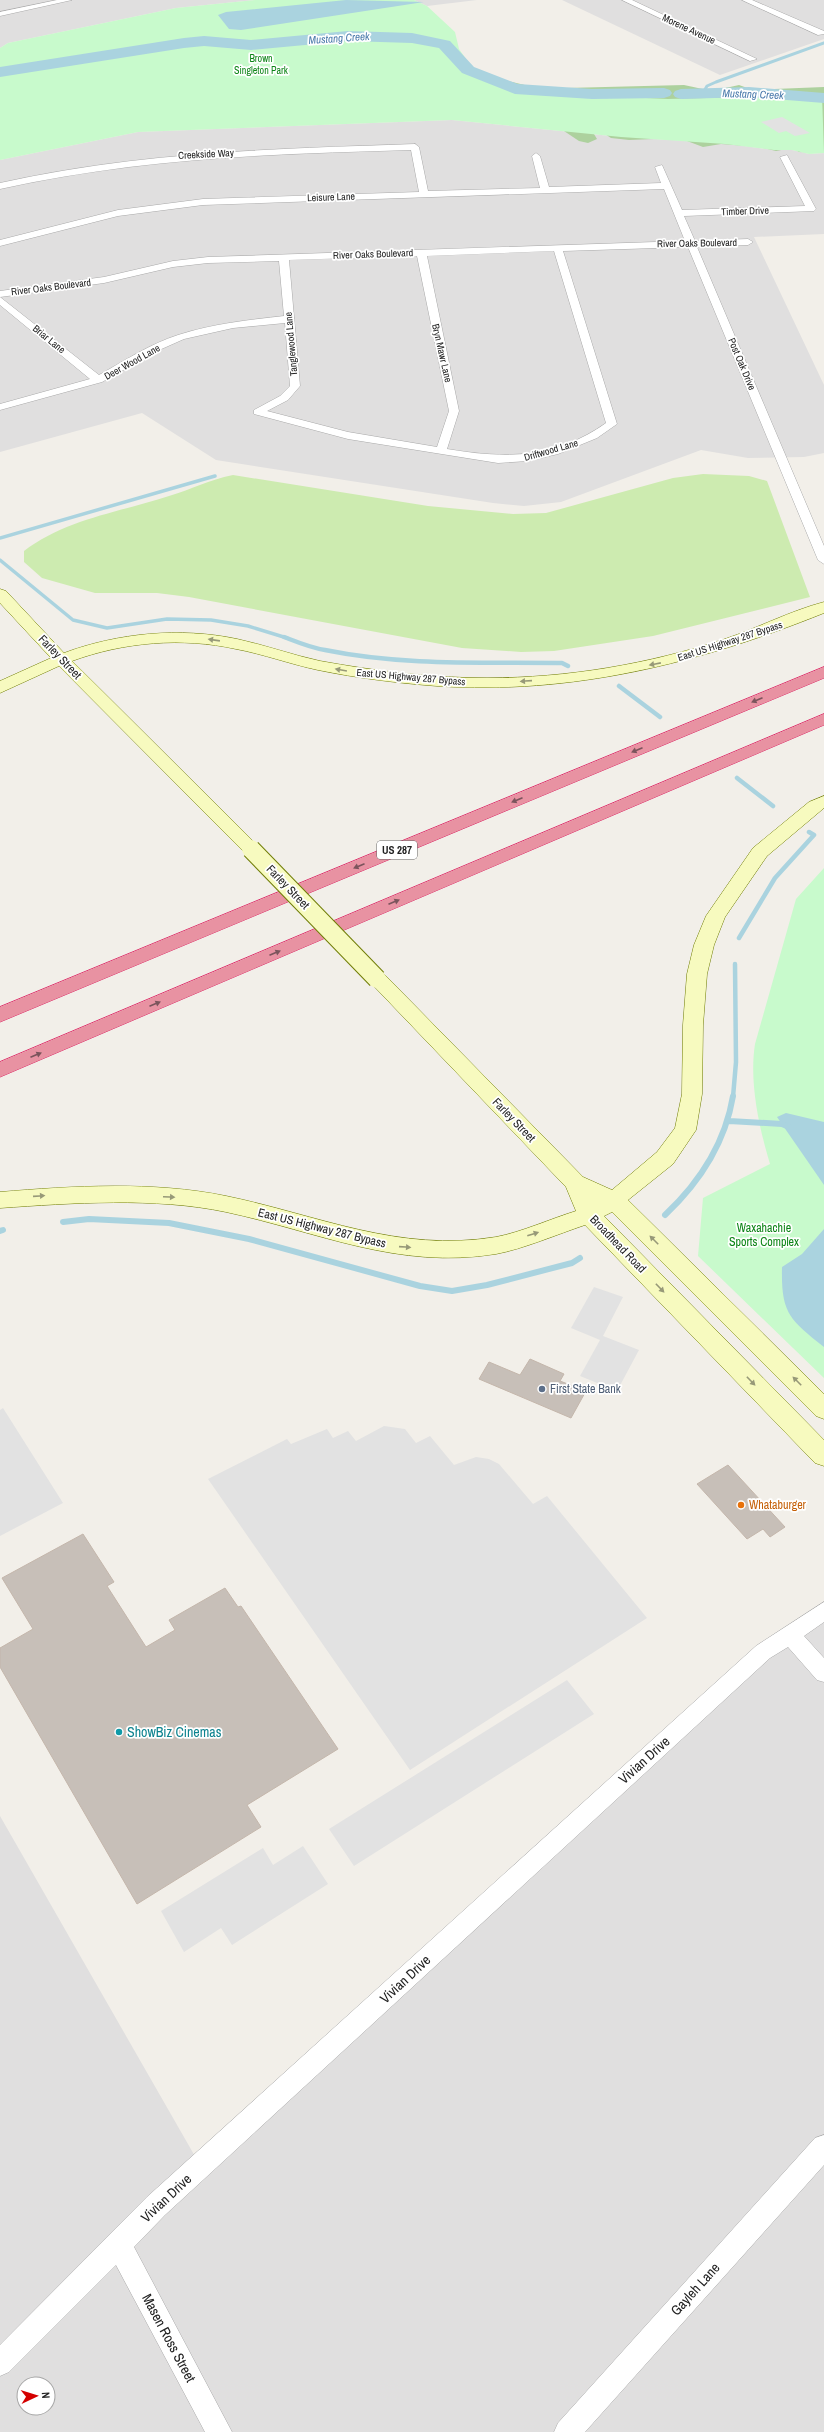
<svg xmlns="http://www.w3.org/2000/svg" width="824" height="2432" font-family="'Archivo Narrow',sans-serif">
<rect width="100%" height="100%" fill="#f2efe9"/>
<path fill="#e0dfdf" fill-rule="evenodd" d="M0 0H255L176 8 8 43 0 48Z
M414 0H477L427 6Z
M562 0H824V39L720 75Z
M452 120 621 137 723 143 774 150H792L809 154 824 153V234L754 237 824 385V453L804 457 748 458 701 450 561 502 524 506 493 503 216 460 142 413 0 452V160L138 132Z
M824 1611V2432H0V1816L200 2165 680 1726ZM24 2384H48V2408H24Z"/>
<path fill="#cdebb0" d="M703 474 749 476 767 481 810 597 653 636 554 651 521 652 462 648 189 597 157 593H95L42 578 24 562V551C66 519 120 512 169 496 193 489 208 480 233 475L428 506 513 514 546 513 673 478Z"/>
<path fill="#add19e" d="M487 76 533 87 566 88 684 85 712 91 739 85 753 90 824 87V153L799 152 792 148 776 151 759 147 721 144 703 147 679 138 629 140 611 138 602 132 594 134 597 139 588 143 579 141 558 127 521 91 482 78Z"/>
<path fill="#c8facc" d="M255 0H414L427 6 455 32 459 49 481 80 517 92 668 99 822 95 824 153 809 154 792 150H774L725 144 621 137 452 120 138 132 0 160V48L8 43 176 8Z
M824 868V1378L698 1256 703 1198 770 1164C759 1127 749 1082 755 1044L796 899Z"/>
<path fill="#e2e2e2" d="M782 117 810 133 795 136 786 131 779 133 761 122Z
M594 1287 623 1297 603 1336 639 1350 617 1391 580 1376 600 1340 571 1328Z
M3 1408 63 1503 0 1536V1410Z
M384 1426 405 1429 416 1443 430 1436 454 1465 476 1457 489 1459 499 1464 533 1504 547 1496 647 1618 410 1770 208 1479 287 1439 291 1444 327 1429 333 1438 348 1431 356 1441Z
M567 1680 594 1714 354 1866 329 1829Z
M303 1846 328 1884 232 1945 221 1928 184 1952 161 1911 263 1848 273 1865Z"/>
<path fill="#aad3df" d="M346 0 424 2 241 30 229 29 218 15 226 12Z
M786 1113 824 1122V1185L777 1117Z
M824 1229V1347C789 1319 781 1313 782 1267L802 1254Z"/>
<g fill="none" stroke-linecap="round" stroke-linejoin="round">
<path stroke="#aad3df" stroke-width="3" d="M703 93 707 86 716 82 824 43"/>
<path stroke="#aad3df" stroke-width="3.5" d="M0 538 215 476
M0 560 73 620 107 628 167 619 211 620 248 626 287 638"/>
<path stroke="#aad3df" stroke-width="4.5" d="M284 637C297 642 311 648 325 650 403 666 483 662 562 663L568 666
M619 686 660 717
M737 778 773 806
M739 938 775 878 814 835 809 832
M733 1097 736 1062 735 964"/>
<path stroke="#aad3df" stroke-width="6" d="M729 1121 782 1124 789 1127
M665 1215C700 1182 725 1144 733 1096
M63 1222 89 1219 169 1223 249 1239 420 1286 452 1291 487 1285 572 1263 580 1258
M0 1231 3 1230"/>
<path fill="#aad3df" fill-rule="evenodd" d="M348 31 412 33 450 41 474 67 518 84 592 89 664 88 670 90 672 93 670 96 664 98 592 99 515 94 462 73 439 48 412 43 348 41 251 50 204 46 184 48 0 77V67L184 38 204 36 251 40Z
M749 87 824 93V103L749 97 681 99 675 97 673 94 675 91 681 89Z"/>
</g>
<path fill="#c7bfb8" stroke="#c4b6ab" d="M530 1359 564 1374 560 1381 586 1391 571 1418 479 1379 489 1362 520 1375Z
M728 1465 785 1527 770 1537 763 1529 747 1539 697 1484Z
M83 1534 114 1582 107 1586 146 1647 175 1630 169 1620 225 1588 238 1607 241 1606 338 1749 247 1805 261 1827 137 1904 0 1667V1648L33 1629 2 1578Z"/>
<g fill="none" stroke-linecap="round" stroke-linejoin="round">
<defs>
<path id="street" d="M57 0H72L0 16V12Z
M622 0H632L757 59 750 61Z
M742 0H752L824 31V34L818 35Z
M415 144 419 147 428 191 540 188 532 156 536 153 540 156 549 187 661 183 655 167 662 165 682 210 805 206 780 157 787 155 816 209 814 211 684 216 695 241 748 239 753 242 748 245 697 247 824 546V564L818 560 688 247 563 251 617 424 597 438 558 454 528 461 498 463 348 439 254 414V410L280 396 290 386 285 323 233 328 184 339 157 351 102 382 0 410V404L90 379 0 305V297L99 375C124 361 150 344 178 335 212 324 248 320 284 316L279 261 208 263 173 267 104 283 0 297V291L104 277 173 261 208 257 685 241 664 189 203 205 118 216 0 246V240L118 210 203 199 419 192 411 150C270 154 139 158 0 189V183C140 152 272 149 415 144ZM554 251 606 423C555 459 506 459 447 449L459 411 427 256ZM417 256 449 411 437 447 348 432 267 411 288 400 300 386 289 260Z
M824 1602V1622L804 1636 824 1658V1682L817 1680 788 1647 770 1658 165 2215 134 2247 232 2432H205L116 2265 9 2372 0 2376V2345L147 2197 756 1646Z
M824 2135V2165L585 2432H554L558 2423 815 2138Z"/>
<path id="secondary" d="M0 589 6 591 64 653C118 633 180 627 237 639 265 645 292 655 320 661 375 671 431 678 487 678 568 678 649 664 725 639 758 628 790 611 824 602V613C700 663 571 695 437 686 397 683 357 678 318 670 290 664 263 654 236 649 182 637 124 642 72 661L257 845 260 849 257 853H245L59 666 0 693V681L51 658 0 603Z
M824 796V808L767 856 725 917 714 945 707 974 703 1025 702 1094 696 1130 673 1164 628 1200 824 1394V1419L816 1416 612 1212 604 1216 824 1440V1466L815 1463 585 1225C558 1234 523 1249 496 1254 398 1270 319 1232 226 1212 155 1197 72 1203 0 1208V1192C73 1186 153 1181 226 1196 318 1215 398 1253 496 1237 522 1232 550 1219 576 1211L566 1187 367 979 370 974 377 972 384 974 583 1177 612 1190 657 1152 675 1128 682 1094 683 1025 687 974 694 945 706 916 753 848 809 802Z"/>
<path id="highway" d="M824 667V678L0 1022V1007Z
M824 714V725L0 1077V1062Z"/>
</defs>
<use href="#street" stroke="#a9a9a9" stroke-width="1"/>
<use href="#secondary" stroke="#707d05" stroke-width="1"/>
<use href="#highway" stroke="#dc2a67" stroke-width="1"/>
<use href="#street" fill="#fff" fill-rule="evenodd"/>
<use href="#secondary" fill="#f7fabf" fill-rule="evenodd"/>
<use href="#highway" fill="#e892a2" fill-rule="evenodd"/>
<defs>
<path id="secondary-bridge" d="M251 849 377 979"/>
</defs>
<use href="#secondary-bridge" stroke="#707d05" stroke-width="20" stroke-linecap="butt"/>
<use href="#secondary-bridge" stroke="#f7fabf" stroke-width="18"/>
</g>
<defs><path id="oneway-solid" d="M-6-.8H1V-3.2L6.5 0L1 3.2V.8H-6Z"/></defs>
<g fill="#979978">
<use href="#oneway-solid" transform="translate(214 640) rotate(-172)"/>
<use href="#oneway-solid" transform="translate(655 664) rotate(169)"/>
<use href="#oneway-solid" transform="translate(341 670) rotate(-170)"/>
<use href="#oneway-solid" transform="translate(526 681) rotate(176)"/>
<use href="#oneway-solid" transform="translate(39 1196) rotate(-4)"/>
<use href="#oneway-solid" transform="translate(169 1197) rotate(3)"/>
<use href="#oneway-solid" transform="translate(533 1234) rotate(-18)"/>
<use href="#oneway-solid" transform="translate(654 1240) rotate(-135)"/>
<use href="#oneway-solid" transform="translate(405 1247) rotate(4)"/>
<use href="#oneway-solid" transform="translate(660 1288) rotate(46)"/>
<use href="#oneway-solid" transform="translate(751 1381) rotate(46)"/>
<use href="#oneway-solid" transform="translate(797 1381) rotate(-135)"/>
</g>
<g fill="#7b545c">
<use href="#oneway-solid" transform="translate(757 700) rotate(157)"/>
<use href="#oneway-solid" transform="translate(637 750) rotate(157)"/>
<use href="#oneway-solid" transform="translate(517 800) rotate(157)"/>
<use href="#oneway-solid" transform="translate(359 866) rotate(157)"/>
<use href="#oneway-solid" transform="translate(394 902) rotate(-23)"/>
<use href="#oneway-solid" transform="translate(275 953) rotate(-23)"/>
<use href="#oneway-solid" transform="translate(155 1004) rotate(-23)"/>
<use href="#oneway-solid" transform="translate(36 1055) rotate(-23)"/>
</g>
<circle fill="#5c6f8a" stroke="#fff" stroke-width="1.5" cx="542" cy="1389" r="4"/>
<circle fill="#e8710a" stroke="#fff" stroke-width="1.5" cx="741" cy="1505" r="4"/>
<circle fill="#0f9aa8" stroke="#fff" stroke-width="1.5" cx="119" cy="1732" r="4"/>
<g text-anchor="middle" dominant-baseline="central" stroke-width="3.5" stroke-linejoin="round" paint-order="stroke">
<g font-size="10" fill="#222" stroke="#fff">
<text transform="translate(689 29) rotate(25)">Morene Avenue</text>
<text transform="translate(206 154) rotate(-3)">Creekside Way</text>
<text transform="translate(331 197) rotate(-2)">Leisure Lane</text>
<text transform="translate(745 211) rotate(-2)">Timber Drive</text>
<text transform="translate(697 243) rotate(-1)">River Oaks Boulevard</text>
<text transform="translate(373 254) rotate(-2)">River Oaks Boulevard</text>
<text transform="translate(51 287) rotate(-7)">River Oaks Boulevard</text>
<text transform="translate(49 339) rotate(39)">Briar Lane</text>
<text transform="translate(291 344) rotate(-95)">Tanglewood Lane</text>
<text transform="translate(442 353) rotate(77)">Bryn Mawr Lane</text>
<text transform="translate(132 362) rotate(-29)">Deer Wood Lane</text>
<text transform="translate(742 364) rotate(67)">Post Oak Drive</text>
<text transform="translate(551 450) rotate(-16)">Driftwood Lane</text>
<text transform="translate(730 641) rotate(-18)">East US Highway 287 Bypass</text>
<text transform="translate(411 677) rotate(5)">East US Highway 287 Bypass</text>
</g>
<g font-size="10" fill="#0c8416" stroke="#fff">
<text x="261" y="58">Brown<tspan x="261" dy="12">Singleton Park</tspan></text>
</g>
<g font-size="11" font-style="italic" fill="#4a7aab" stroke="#fff">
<text transform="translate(339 38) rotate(-4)">Mustang Creek</text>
<text transform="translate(753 94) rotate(2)">Mustang Creek</text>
</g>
<rect fill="#fff" stroke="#646464" stroke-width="1" x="377" y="841" width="40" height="18" rx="3"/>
<g font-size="11" font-weight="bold" fill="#222">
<text x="397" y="850">US 287</text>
</g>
<g font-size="12" fill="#222" stroke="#fff">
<text transform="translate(60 657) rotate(46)">Farley Street</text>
<text transform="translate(288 887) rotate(46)">Farley Street</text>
<text transform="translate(514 1120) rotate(46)">Farley Street</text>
<text transform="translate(322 1228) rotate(14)">East US Highway 287 Bypass</text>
<text transform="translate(618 1244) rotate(46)">Broadhead Road</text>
</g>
<g font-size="12" fill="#0c8416" stroke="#fff">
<text x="764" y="1228">Waxahachie<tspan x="764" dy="14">Sports Complex</tspan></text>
</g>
<g font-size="12" fill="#4e5e75" stroke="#fff" text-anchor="start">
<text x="550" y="1389">First State Bank</text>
</g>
<g font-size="12" fill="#c56008" stroke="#fff" text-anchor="start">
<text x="749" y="1505">Whataburger</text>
</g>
<g font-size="14" fill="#0d838f" stroke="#fff" text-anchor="start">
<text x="127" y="1732">ShowBiz Cinemas</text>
</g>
<g font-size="14" fill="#222" stroke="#fff">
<text transform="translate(644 1760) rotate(-42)">Vivian Drive</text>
<text transform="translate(405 1979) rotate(-43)">Vivian Drive</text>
<text transform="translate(166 2198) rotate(-43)">Vivian Drive</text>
<text transform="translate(695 2289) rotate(-48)">Gayleh Lane</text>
<text transform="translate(169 2338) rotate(62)">Masen Ross Street</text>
</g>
</g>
<g transform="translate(36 2396) rotate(86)"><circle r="19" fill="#ffffff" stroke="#a7a7a7"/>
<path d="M0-3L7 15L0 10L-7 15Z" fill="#d40000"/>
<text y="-6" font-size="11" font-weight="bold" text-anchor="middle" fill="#222222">N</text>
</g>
</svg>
